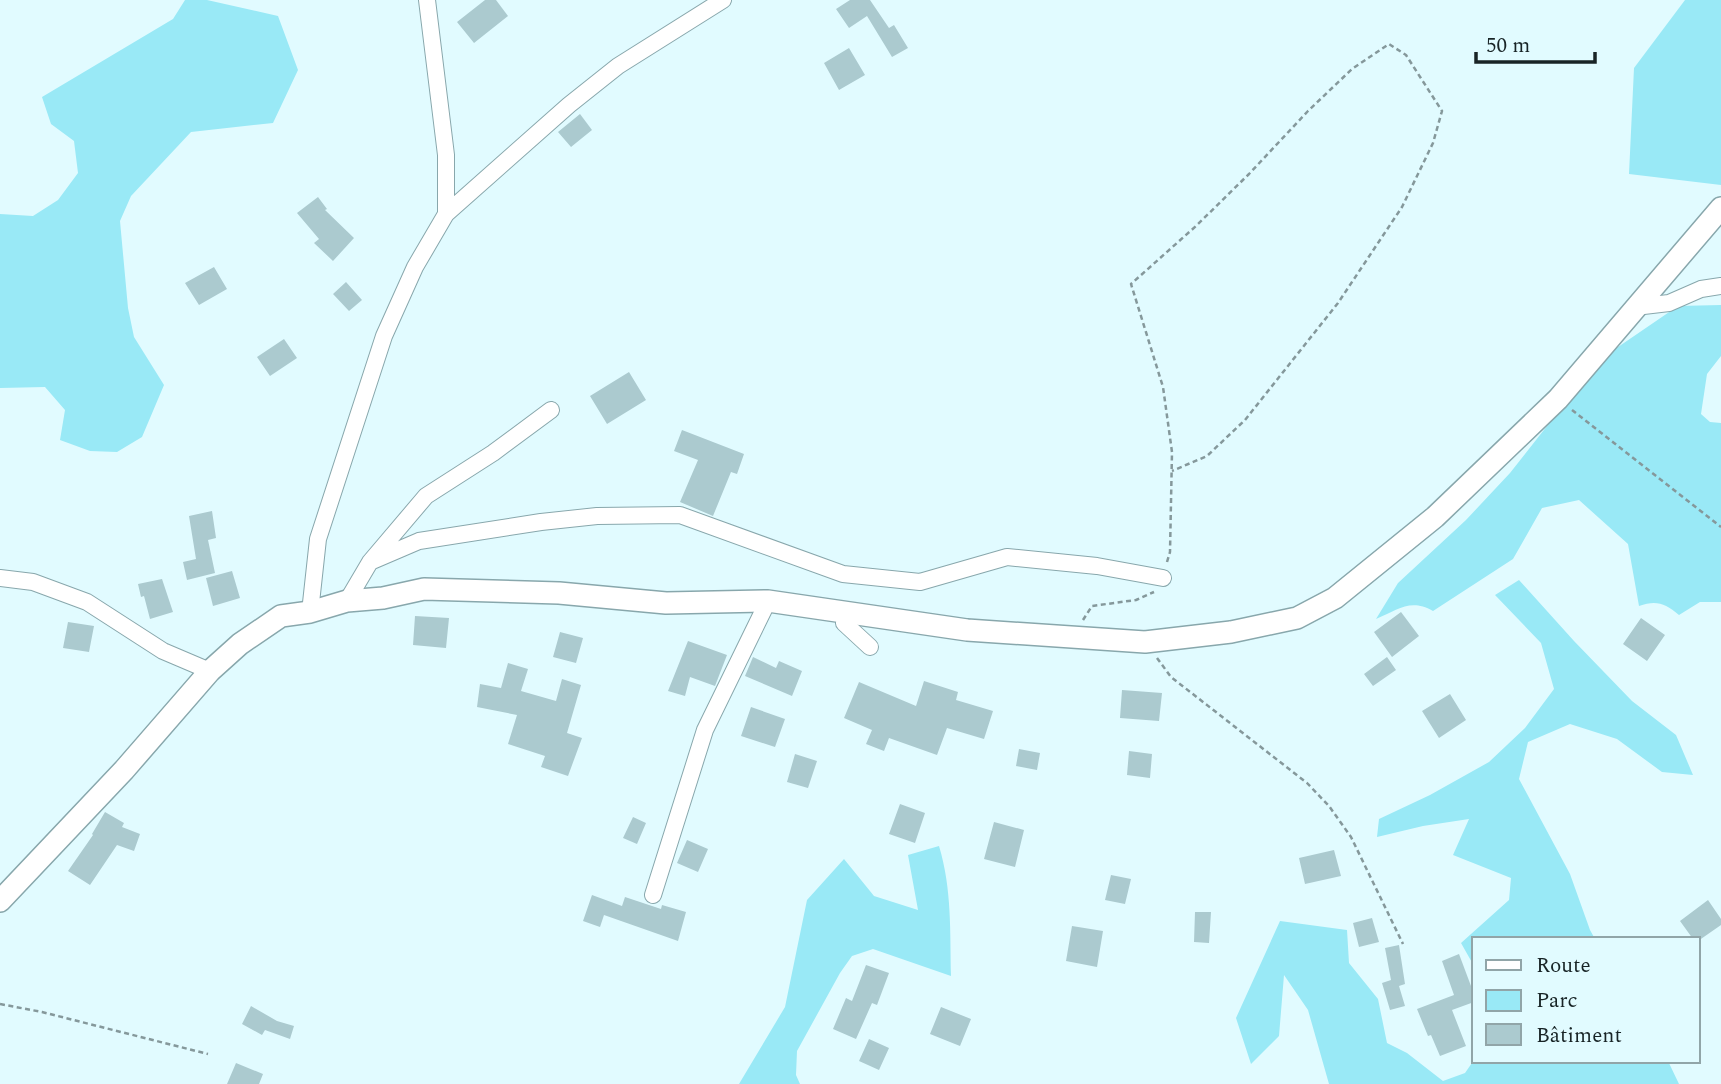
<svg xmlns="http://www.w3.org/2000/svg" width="1721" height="1084" font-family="Spectral,serif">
<rect width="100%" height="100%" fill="#e1fbff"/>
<path fill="#99e9f6" d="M185 0H207L278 16 298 70 273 123 191 132 131 196 120 221 128 308 134 337 164 385 142 437 117 452 90 451 60 440 65 410 45 387 0 388V214L33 216 58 200 78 173 74 141 51 124 42 97 173 19Z
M1685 0H1721V185L1629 174 1634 68Z
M1721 305V356L1707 374 1701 414 1710 422 1721 423V602H1700L1679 615C1665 603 1656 600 1639 606L1628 544 1579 500 1542 508 1513 559 1433 611C1410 598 1398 610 1376 619L1398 583 1466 520 1510 473 1599 360 1678 306Z
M1519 580 1574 641 1632 701 1676 735 1693 775 1662 772 1617 739 1570 724 1528 742 1519 779 1570 874 1590 930 1595 939H1474V966L1461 943 1509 900 1511 878 1453 855 1469 819 1423 826 1377 837 1379 819 1430 795 1489 762 1525 728 1554 689 1541 643 1495 595Z
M939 846C952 889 950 932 951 976L873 949 852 956 840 973 797 1051 796 1075 800 1084H739L785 1007 807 900 844 859 874 896 918 910 908 855Z
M1280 921 1347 930 1349 963 1378 999 1387 1043 1407 1053 1443 1081 1465 1073 1474 1060 1668 1061 1679 1084H1329L1308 1010 1284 975 1279 1036 1251 1064 1236 1018Z"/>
<path fill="#abcacf" d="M485 0H496L508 16 474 43 457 22Z
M850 0H870L889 28 894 25 908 48 892 57 867 16 849 28 836 9Z
M849 48 865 75 839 90 824 63Z
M580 114 592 130 571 147 558 132Z
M318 197 327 209 325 210 354 238 333 261 314 243 319 239 297 213Z
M214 267 227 289 199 305 185 283Z
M346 282 362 300 349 311 333 294Z
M284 339 297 358 270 376 257 357Z
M629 372 646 400 607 424 590 396Z
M682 430 744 454 737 474 731 472 713 516 680 502 698 460 674 451Z
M212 511 216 538 208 540 215 573 187 580 183 562 196 559 189 516Z
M232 571 240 598 213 606 206 578Z
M162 579 173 612 150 619 144 596 141 597 138 584Z
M1401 612 1419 636 1392 657 1374 632Z
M415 616 449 618 446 648 413 645Z
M1641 618 1665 635 1647 661 1623 644Z
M68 622 94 626 89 652 63 648Z
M560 632 583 638 576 663 553 657Z
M688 641 727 655 715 686 690 677 685 696 668 691Z
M753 657 776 668 779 661 802 671 792 696 745 676Z
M1387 657 1396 670 1373 686 1364 674Z
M508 663 528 669 521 691 556 701 562 679 581 685 567 733 582 738 568 776 541 767 545 756 508 744 517 715 477 707 480 684 501 688Z
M924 681 958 692 956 700 993 711 984 739 947 728 937 755 889 738 884 751 866 744 872 730 844 718 859 682 916 706Z
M1122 690 1162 693 1159 721 1120 718Z
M1450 694 1466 720 1439 738 1422 711Z
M751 707 785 719 775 747 741 736Z
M1019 749 1040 753 1037 770 1016 766Z
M1129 751 1152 754 1150 778 1127 775Z
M795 754 817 761 808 788 787 782Z
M900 804 925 813 915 843 889 834Z
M105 812 124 823 122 827 140 834 134 851 117 845 90 885 68 871 93 835 92 834Z
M633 817 646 823 637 844 623 838Z
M994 822 1024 830 1015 867 984 859Z
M687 840 708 849 698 872 677 863Z
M1334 850 1341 876 1305 884 1299 858Z
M1111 875 1131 879 1125 904 1105 900Z
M592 895 622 906 625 897 661 909 662 905 686 912 678 941 604 915 600 927 583 921Z
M1708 900 1721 919V925L1698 941V939H1693L1680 921Z
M1195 912H1211L1209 943 1194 942Z
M1372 918 1379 942 1359 947 1353 923Z
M1072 926 1103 931 1097 967 1066 961Z
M1399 945 1405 984 1399 986 1405 1006 1390 1010 1382 983 1391 980 1385 948Z
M1459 954 1474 994V1002L1452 1010 1466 1046 1440 1056 1431 1035 1428 1036 1417 1009 1454 995 1442 961Z
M866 965 889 973 877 1005 872 1003 856 1039 833 1029 846 998 852 1001Z
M251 1006 277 1021 294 1026 290 1039 265 1030 262 1035 242 1024Z
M941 1007 971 1019 960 1046 930 1034Z
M869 1039 889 1048 879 1070 859 1061Z
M236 1063 263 1074 259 1084H227Z"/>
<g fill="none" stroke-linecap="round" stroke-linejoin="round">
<defs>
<path id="street" d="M427 0 446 155V214
M1635 307 1669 303 1701 289 1721 286
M370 562 419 541 541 522 597 516 680 515 843 574 920 582 1007 557 1097 566 1163 578
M0 578 33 582 87 602 163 651 210 671
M347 601 370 562 426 496 493 453 551 410
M310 612 318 539 384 336 415 267 446 214 569 105 618 66 723 0
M847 612 844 623 870 647
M653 895 705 730 768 601"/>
<path id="secondary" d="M0 901 124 770 210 671 240 644 281 616 310 612 347 601 383 598 424 589 559 593 666 603 768 601 967 630 1145 642 1231 632 1297 618 1335 598 1435 517 1558 399 1721 208"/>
</defs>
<use href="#street" stroke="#88a7ac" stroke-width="18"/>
<use href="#secondary" stroke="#88a7ac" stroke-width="24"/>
<path stroke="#85989b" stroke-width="2.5" stroke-dasharray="5 3.5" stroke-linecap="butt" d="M1572 410 1721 527
M1167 562 1170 552 1172 452 1163 387 1131 284 1196 226 1249 174 1308 111 1352 69 1389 44 1406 55 1442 111 1433 143 1402 207 1338 303 1245 420 1207 456 1172 471
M1083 620 1092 606 1136 600 1154 592
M1157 658 1171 677 1307 783 1329 806 1351 837 1403 944
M0 1004 42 1012 208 1054"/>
<use href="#street" stroke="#fff" stroke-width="16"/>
<use href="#secondary" stroke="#fff" stroke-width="21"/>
</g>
<rect x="1472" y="937" width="228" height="126" fill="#e1fbff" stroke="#91a5a8" stroke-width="2"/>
<rect x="1486" y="960" width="35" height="10" fill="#ffffff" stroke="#91a5a8" stroke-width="2"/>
<text x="1536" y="972" font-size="21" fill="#182426">Route</text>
<rect x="1486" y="990" width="35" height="21" fill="#99e9f6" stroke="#91a5a8" stroke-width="2"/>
<text x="1536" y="1007" font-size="21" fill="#182426">Parc</text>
<rect x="1486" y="1024" width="35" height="21" fill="#abcacf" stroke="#91a5a8" stroke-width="2"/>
<text x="1536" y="1042" font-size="21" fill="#182426">Bâtiment</text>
<path d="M1476 52v10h119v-10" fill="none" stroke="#182426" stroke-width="3.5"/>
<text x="1486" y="52" font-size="21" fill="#182426" stroke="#e1fbff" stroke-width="5" paint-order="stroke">50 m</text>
</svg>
